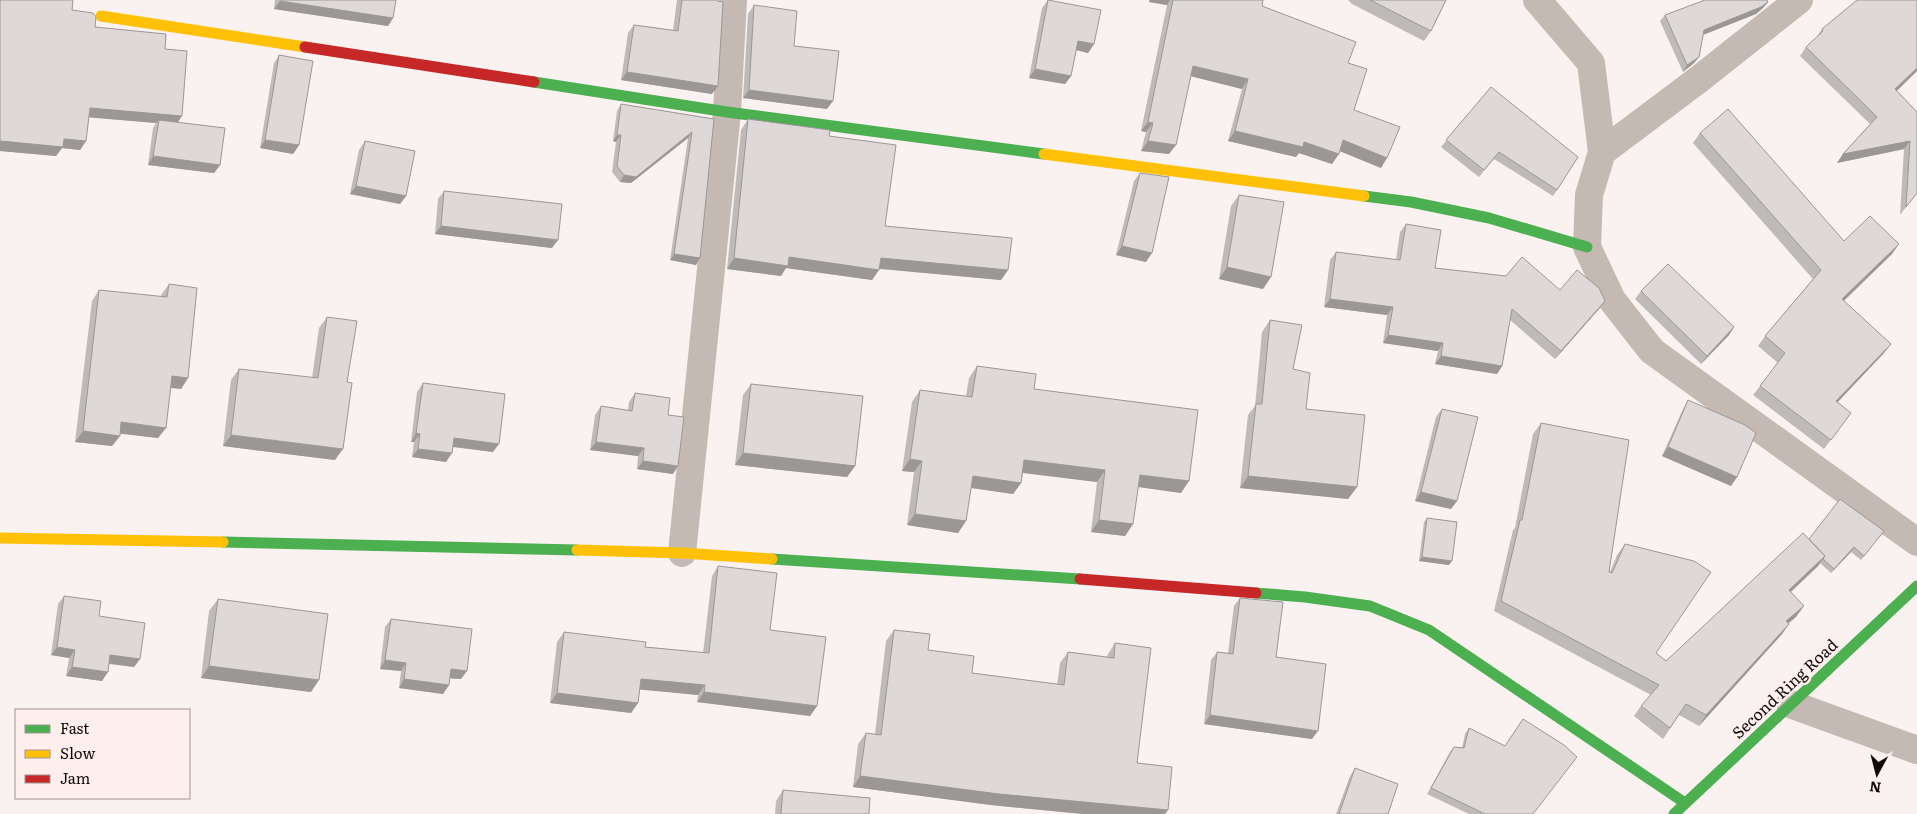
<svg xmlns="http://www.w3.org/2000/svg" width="1917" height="814" font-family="Literata,serif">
<rect width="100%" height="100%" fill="#faf2f0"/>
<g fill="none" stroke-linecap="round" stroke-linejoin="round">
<path stroke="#c4bab3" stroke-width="28" d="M1537 0 1591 63 1602 152
M1799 0 1698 80 1602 152 1589 195 1587 247 1612 300 1652 351 1917 542
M682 553 727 112 733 0
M1790 704 1917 750"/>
<path stroke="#4caf50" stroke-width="11" d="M534 82 727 112 1044 154
M1364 196 1411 202 1489 218 1587 247
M223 542 577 550
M772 559 1080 579
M1256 593 1305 597 1370 606 1429 630 1685 803
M1674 814 1917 586"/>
<path stroke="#ffc107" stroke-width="11" d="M101 16 305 47
M1044 154 1364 196
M0 538 223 542
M577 550 682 553 772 559"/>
<path stroke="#c62828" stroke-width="11" d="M305 47 534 82
M1080 579 1256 593"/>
</g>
<path fill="#bfbaba" d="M0 0H73L72 10 95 27 165 49 177 122 220 165 214 173 148 165 153 128 156 123 89 117 86 141 80 150 62 148 56 156 0 151Z
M275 0H396L393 18 388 26 274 9Z
M677 0H718L712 94 621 80 628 33 634 25 673 30Z
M1048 0 1094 44 1088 53 1076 50 1071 76 1065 84 1029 78 1042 8Z
M1149 0H1263L1262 6 1348 63 1354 110 1381 168 1340 151 1332 164 1299 153 1296 157 1228 141 1242 89 1191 76 1169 154 1141 151 1146 132 1141 131 1167 5 1149 2Z
M1348 0H1446L1431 31 1424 41 1352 4Z
M1917 0V71L1897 91 1917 112V193L1900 215 1904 149 1837 163 1843 154 1870 124 1800 56 1806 47 1816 38 1822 29Z
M1768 2 1763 8 1756 14 1703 35 1699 57 1694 63 1683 72 1660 21 1665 15Z
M754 5 794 46 827 109 743 98 748 14Z
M279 55 299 145 293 154 260 148 274 63Z
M1491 87 1557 190 1553 196 1494 159 1479 177 1441 147Z
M621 104 714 119 700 258 696 265 670 260 688 138 631 183 620 182 612 172 616 142 613 141 617 111Z
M748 119 829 136 885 226 1008 270 1001 280 879 269 872 280 786 268 781 276 727 269 741 130Z
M1700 133 1844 241 1892 254 1844 301 1884 353 1837 403 1851 413 1824 449 1753 395 1778 363 1758 346 1765 336 1813 279 1693 143Z
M365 141 406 196 400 204 350 194 359 150Z
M1140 173 1146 262 1116 255 1134 181Z
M444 191 552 248 435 234 438 199Z
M1239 195 1271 277 1263 289 1219 279 1231 206Z
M1406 224 1435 268 1560 290 1605 301 1599 309 1555 359 1510 320 1502 366 1497 374 1435 364 1438 351 1383 343 1387 315 1324 307 1330 260 1336 252 1396 260 1400 232Z
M169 284 188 378 181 389 171 388 158 438 120 433V436L112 446 75 442 92 301 99 290 161 297V295Z
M1641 291 1734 327 1729 335 1701 364 1635 299Z
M327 317 347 382 335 460 223 446 231 380 239 369 312 378 319 328Z
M1270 320 1293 369 1306 409 1357 487 1348 499 1240 488 1248 415 1255 406 1262 332Z
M977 366 1034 389 1181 493 1138 487 1133 524 1125 536 1091 532 1097 482 1023 473 1021 483 1013 494 971 488 966 521 958 533 907 525 914 472 902 471 912 402 920 390 966 396 969 378Z
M423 383 493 452 452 447 446 462 412 457 414 442H411L417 392Z
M751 384 855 466 847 477 735 465 743 395Z
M635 393 668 415 673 474 637 469 638 456 590 450 595 415 601 406 628 410 629 402Z
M1688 400 1731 486 1662 456 1683 409Z
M1442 409 1457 501 1451 509 1415 501 1436 417Z
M1541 423 1610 572 1617 555 1625 544 1656 653 1666 661 1809 539 1884 531 1861 560 1851 552 1831 573 1820 563 1818 566 1791 592 1796 617 1788 623 1789 624 1782 634 1699 726 1679 715 1663 739 1634 716 1641 706 1651 695 1494 611 1513 530 1515 528 1533 434Z
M1427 518 1449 565 1419 561 1424 522Z
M718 566 770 630 817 706 810 716 697 702 698 695 640 689 638 703 631 713 550 703 557 642 564 632 645 647 703 653 712 576Z
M64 596 99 616 140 659 134 667 109 664 102 681 66 676 69 658 51 655 58 604Z
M1240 598 1276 657 1312 739 1204 724 1211 660 1217 652 1228 653 1234 606Z
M218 599 311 692 201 678 209 611Z
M391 619 461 679 450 678 449 685 443 694 399 688 401 671 380 669 385 627Z
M894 630 928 650 972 673 1057 685 1060 663 1068 652 1107 657 1108 654 1115 643 1137 763 1168 810 1165 814H1083L991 805 853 787 858 744 866 733 875 734 886 641Z
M1469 728 1533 814H1469L1427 794 1450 752 1454 747 1462 748 1465 734Z
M1355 768 1388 814H1336L1350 776Z
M783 790 869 814H775L776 801Z"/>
<path fill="#9b9797" d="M1150 0H1170L1167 5 1149 2Z
M280 1 393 18 388 26 274 9Z
M1768 2 1763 8 1756 14 1700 36 1704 30Z
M1078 41 1094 44 1088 53 1072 49Z
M1699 57 1694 63 1683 72 1687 65Z
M1193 66 1248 79 1242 89 1186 75Z
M1917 68V71L1889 98 1895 89Z
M1035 69 1071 76 1065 84 1029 78Z
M627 72 718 86 712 94 621 80Z
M749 90 833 101 827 109 743 98Z
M90 108 182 116 176 125 159 120 156 123 84 117Z
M1148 122 1153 123 1146 132 1141 131Z
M1235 131 1304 142 1339 154 1332 164 1299 153 1296 157 1228 141Z
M692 132 688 138 631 183 620 182 624 175Z
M617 135H621L616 142 613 141Z
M64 139 86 141 80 150 62 148 56 156 0 151V141Z
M265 140 299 145 293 154 260 148Z
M1343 140 1387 158 1381 168 1337 150Z
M1148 141 1176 145 1169 154 1141 151Z
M1910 141 1904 149 1837 163 1843 154Z
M153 156 220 165 214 173 148 165Z
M356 186 406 196 400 204 350 194Z
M441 226 558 240 552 248 435 234Z
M1899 244 1892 254 1835 309 1842 299Z
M1122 246 1152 253 1146 262 1116 255Z
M674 254 700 258 696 265 670 260Z
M789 257 879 270 872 280 786 268 781 276 727 269 734 258Z
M881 258 1008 270 1001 280 873 268Z
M1227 267 1271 277 1263 289 1219 279Z
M1330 299 1393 307 1387 315 1324 307Z
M1605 301 1599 309 1555 359 1561 351Z
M1734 327 1729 335 1701 364 1707 356Z
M1388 335 1443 343 1438 351 1383 343Z
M1891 344 1884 353 1829 411 1836 401Z
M1441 356 1502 366 1497 374 1435 364Z
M172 376 188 378 181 389 165 387Z
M121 422 166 428 158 438 114 433Z
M83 431 120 436 112 446 75 442Z
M416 433 420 434 414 442H411Z
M231 435 343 449 335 460 223 446Z
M454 438 499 444 493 452 448 446Z
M596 442 644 448 638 456 590 450Z
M1668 447 1737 477 1731 486 1662 456Z
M418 449 452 453 446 462 412 457Z
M743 453 855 466 847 477 735 465Z
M910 459 922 461 914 472 902 471Z
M1024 460 1105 470 1097 482 1016 472Z
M643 461 678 466 673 474 637 469Z
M1140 475 1189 481 1181 493 1132 486Z
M973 476 1021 483 1013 494 965 487Z
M1248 476 1357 487 1348 499 1240 488Z
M1421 492 1457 501 1451 509 1415 501Z
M915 514 966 521 958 533 907 525Z
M1099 520 1133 524 1125 536 1091 532Z
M1854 547 1851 552 1831 573 1834 569Z
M1825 556 1818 566 1782 600 1789 590Z
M1422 557 1452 561 1449 565 1419 561Z
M1804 606 1796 617 1778 632 1786 621Z
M1789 624 1782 634 1699 726 1706 715Z
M57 647 75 650 69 658 51 655Z
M110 655 140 659 134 667 105 663Z
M385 660 406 663 401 671 380 669Z
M209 666 319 680 311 692 201 678Z
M72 667 108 672 102 681 66 676Z
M451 669 467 671 461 679 445 678Z
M404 679 449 685 443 694 399 688Z
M641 679 705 685 698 695 634 689Z
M704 692 817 706 810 716 697 702Z
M557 693 638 703 631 713 550 703Z
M1210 715 1318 731 1312 739 1204 724Z
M860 776 1168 810 1165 814H1083L991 805 853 787Z"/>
<path fill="#ded8d8" stroke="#9b9797" d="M0 0H73L72 10 93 13 96 17 95 27 166 34 165 49 187 51 182 116 90 108 86 141 64 139 63 147 0 141Z
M280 0H396L393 18 280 1Z
M682 0H718L717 1 723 2 718 86 627 72 634 25 678 31Z
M1048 0 1101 10 1094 44 1078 41 1071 76 1035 69Z
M1173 0H1263L1262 6 1356 42 1348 63 1367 69 1354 110 1400 127 1387 158 1343 140 1339 154 1304 142 1303 147 1235 131 1248 79 1193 66 1176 145 1148 141 1153 123 1148 122Z
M1370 0H1446L1431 31Z
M1705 0H1767L1768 2 1761 7 1704 30 1699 57 1687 65 1665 15Z
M1857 0H1917V68L1895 89 1917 112V193L1906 207 1910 141 1843 154 1877 117 1806 47 1823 31 1822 29Z
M754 5 797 11 794 46 839 51 833 101 749 90Z
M279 55 313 61 299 145 265 140Z
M1491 87 1578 157 1557 190 1499 152 1484 170 1446 140Z
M621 104 714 119 700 258 674 254 692 132 636 177 624 175 617 166 621 135H617Z
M1728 109 1844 241 1870 216 1899 244 1842 299 1891 344 1836 401 1851 413 1831 440 1760 386 1785 353 1765 336 1821 270 1700 133Z
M748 119 830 130 829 136 896 145 885 226 1012 238 1008 270 881 258 879 270 789 257 788 266 734 258Z
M159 120 225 128 220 165 153 156Z
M365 141 415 151 406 196 356 186Z
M1140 173 1169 177 1152 253 1122 246Z
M444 191 562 204 558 240 441 226Z
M1239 195 1284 202 1271 277 1227 267Z
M1406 224 1441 230 1435 268 1506 276 1522 257 1560 290 1577 270 1599 288 1605 301 1561 351 1512 309 1502 366 1441 356 1443 343 1388 335 1393 307 1330 299 1336 252 1400 260Z
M1668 264 1734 327 1707 356 1641 291Z
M169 284 197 288 188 378 172 376 166 428 121 422 120 436 83 431 99 290 167 297Z
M327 317 357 321 347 382 352 383 343 449 231 435 239 369 318 378Z
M1270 320 1302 325 1293 369 1310 373 1306 409 1365 415 1357 487 1248 476 1256 404H1262Z
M977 366 1036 374 1034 389 1198 410 1189 481 1140 475 1133 524 1099 520 1105 470 1024 460 1021 483 973 476 966 521 915 514 922 461 910 459 920 390 972 397Z
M423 383 505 394 499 444 454 438 452 453 418 449 420 434 416 433Z
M751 384 863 396 855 466 743 453Z
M635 393 670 398 668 415 684 417 678 466 643 461 644 448 596 442 601 406 632 411Z
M1688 400 1745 425 1756 433 1737 477 1668 447Z
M1442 409 1478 417 1457 501 1421 492Z
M1541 423 1629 440 1609 572 1612 573 1625 544 1694 561 1711 572 1656 653 1666 661 1803 533 1825 556 1789 590 1804 606 1786 621 1789 624 1706 715 1686 704 1670 728 1641 706 1659 685 1501 601 1520 520H1522Z
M1840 499 1884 531 1864 556 1854 547 1834 569 1823 559 1825 556 1809 539Z
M1427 518 1457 522 1452 561 1422 557Z
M718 566 777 573 770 630 826 637 817 706 704 692 705 685 641 679 638 703 557 693 564 632 646 642 645 647 709 653Z
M64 596 101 601 99 616 145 623 140 659 110 655 108 672 72 667 75 650 57 647Z
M1240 598 1283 602 1276 657 1326 664 1318 731 1210 715 1217 652 1233 654Z
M218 599 328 614 319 680 209 666Z
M391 619 472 629 467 671 451 669 449 685 404 679 406 663 385 660Z
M894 630 930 634 928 650 974 656 972 673 1064 685 1068 652 1114 658 1115 643 1151 648 1137 763 1172 767 1168 810 999 794 860 776 866 733 881 735Z
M1523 719 1564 745 1577 757 1533 814H1485L1431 788 1454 747 1464 748 1469 728 1505 746Z
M1355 768 1398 784 1388 814H1339Z
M783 790 870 798 869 814H781Z"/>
<g text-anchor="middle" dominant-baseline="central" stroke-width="5" stroke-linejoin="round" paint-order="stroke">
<g font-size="16" fill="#110c0c" stroke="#feefec">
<text transform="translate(1784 688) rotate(-43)">Second Ring Road</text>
</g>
</g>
<rect x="15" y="709" width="175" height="90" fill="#feefec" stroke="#9f9492"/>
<rect x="25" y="725" width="25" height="8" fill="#4caf50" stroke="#9f9492"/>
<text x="60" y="734" font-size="15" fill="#110c0c">Fast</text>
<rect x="25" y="750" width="25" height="8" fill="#ffc107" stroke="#9f9492"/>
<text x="60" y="759" font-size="15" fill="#110c0c">Slow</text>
<rect x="25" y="775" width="25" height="8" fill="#c62828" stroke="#9f9492"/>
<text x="60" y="784" font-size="15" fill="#110c0c">Jam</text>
<g transform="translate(1877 774) rotate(187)" stroke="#feefec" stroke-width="4" paint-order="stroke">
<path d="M0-4L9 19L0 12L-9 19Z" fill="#110c0c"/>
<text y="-8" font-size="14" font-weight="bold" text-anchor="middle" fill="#110c0c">N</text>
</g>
</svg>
